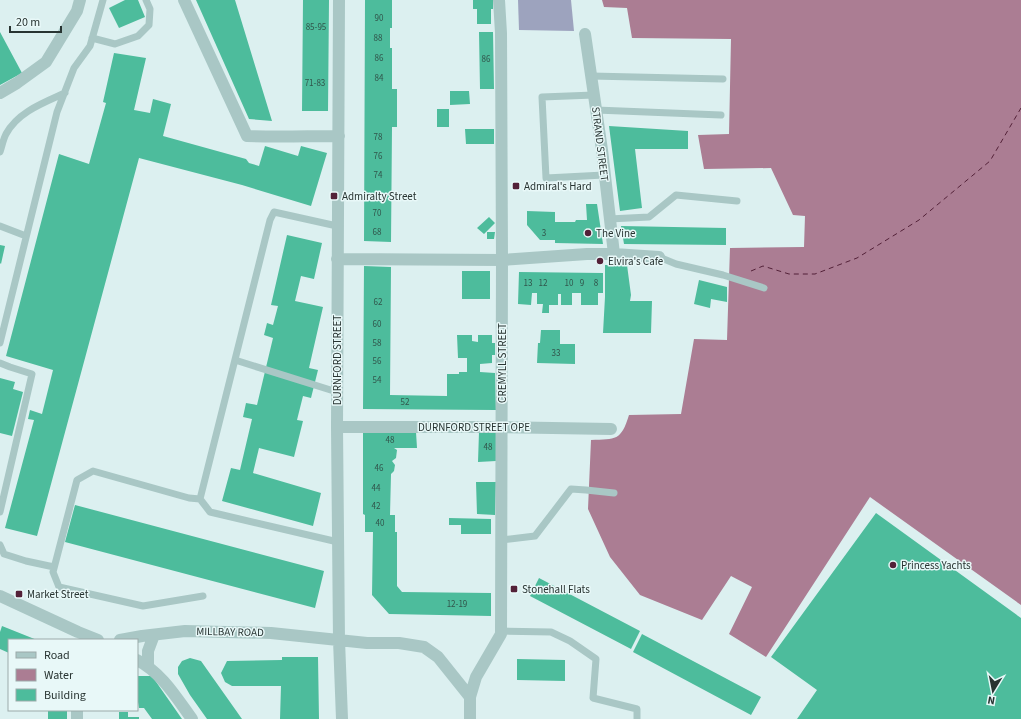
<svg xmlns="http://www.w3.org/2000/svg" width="1021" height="719" font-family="'Source Sans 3',sans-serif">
<rect width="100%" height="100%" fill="#dcf0f0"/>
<path fill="#9da3be" d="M518 0H571L574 31 519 30Z"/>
<path fill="#ab7d93" d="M602 0H1021V605L870 497 766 657 729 634 752 587 731 576 702 620 640 595 610 557 588 509 591 440C616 439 621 441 629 415L681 414 694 339 727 340 730 248 804 247 805 216 793 215 771 168 704 169 698 135 729 134 731 39 632 38 627 8 604 7Z"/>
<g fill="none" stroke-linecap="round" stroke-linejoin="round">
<path stroke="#532138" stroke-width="1" stroke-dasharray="5 4" stroke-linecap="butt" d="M751 271 763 266 789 274H815L857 258 919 220 990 161 1021 108"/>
</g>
<path fill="#4dbc9c" d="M125 0H138L145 17 119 28 109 8Z
M196 0H235L272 121 249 119Z
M303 0H329L328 111H302Z
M365 0H392V28H390V48H392V89H397V127H392L391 242 364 241Z
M473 0H493V9H491V24H477V9H473Z
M0 32 22 73 0 85Z
M479 32H493L494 89H480Z
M114 53 146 58 134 110 150 113 153 99 171 104 163 136 246 159 249 163 259 166 265 146 298 156 301 146 327 153 311 206 242 185 139 158 37 536 5 528 34 420 28 419 30 410 42 414 53 370 6 356 59 154 89 164 106 103 103 102Z
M450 91H469L470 104 450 105Z
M437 109H449V127H437Z
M609 126 688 131V149H635L642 208 620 211Z
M465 129H494V144H466Z
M586 204H597L603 244 555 243V240H540L527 225V211L555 212V222H575L576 220H587Z
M489 217 495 223 484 234 477 228Z
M621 226 726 228V245L624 244Z
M487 232H495L494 239H487Z
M287 235 322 243 314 279 301 276 295 301 323 307 309 368 318 370 311 398 303 396 297 420 303 421 294 457 259 448 253 473 321 493 313 526 222 501 231 468 240 470 252 419 243 417 246 403 257 405 273 338 264 335 267 323 273 325 278 306 271 305Z
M0 245 5 246 1 264 0 263Z
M605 265H627L631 295 630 301H652L651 333H603L605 297Z
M364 266 391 267 390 395 447 396V374H459V372H467V358H458L457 335H472V341L478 342V335H492V343H495V355H492V363L480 364V372L495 373 496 410 363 409Z
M462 271H490V299H462Z
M519 272 603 273V293H598V305H581V293H572V305H561V294H558V305H549V313H542L543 304H537V293H532L531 305 518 304Z
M699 280 727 287V302L711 299 710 308 694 304Z
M541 330H560V344H575V364L537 363 538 343H540Z
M0 378 15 382 13 389 23 392 12 436 0 433Z
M416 432 417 448H394L397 450 396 458 392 461 395 465 394 471 391 474 390 515H395V532H397V586L402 592 491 593V616L389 614 372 595 373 532H365V515L363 514V433Z
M479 432H497L496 461 478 462Z
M476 482H496L495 515 477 514Z
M75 505 324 571 315 608 65 542Z
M876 513 1021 618V719H797L817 690 771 657Z
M449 518 491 519V534H461V525H449Z
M539 578 640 631 631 649 530 596Z
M2 626 37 640H9V653L0 649V632Z
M642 634 761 697 751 715 633 652Z
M282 657H318L319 719H280L281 686H232L225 682 221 673 227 661 282 660Z
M190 658 201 661 242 719H207L190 695 178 674V667L182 661Z
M517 659 565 660V681L517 680Z
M137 676H152L182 719H152L144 708H139L138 702H137Z
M48 710H67V719H48Z
M119 712H128V717H139V719H119Z"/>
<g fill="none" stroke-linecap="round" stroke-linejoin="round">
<path stroke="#a9c7c5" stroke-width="7" d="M92 38 115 44 138 36 149 25 150 9 146 0
M591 76 723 79
M594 95 542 97 546 178 604 175
M596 110 721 115
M0 152C2 146 3 140 6 134 18 112 43 103 65 93
M609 219 649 217 676 195 737 201
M0 226 26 236
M337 226 274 212 270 220 200 499 210 512 338 542
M659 257 676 264 723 275 764 288
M0 343 57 112 74 68 90 46 103 0
M235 360 337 392
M0 363 10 367 32 374 0 512
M200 499 189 498 93 471 77 480 53 572 59 587 143 606 203 596
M501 540 535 536 571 489 586 490 614 493
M0 545 4 554 26 561 54 567
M501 631 551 632 570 641 596 659 593 698 637 709V719"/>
<path stroke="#a9c7c5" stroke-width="12" d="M184 0 247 136C278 137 308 136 339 136
M339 0 337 427 339 640 342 719
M585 34 602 150 614 254
M0 93 17 83 46 62 77 11 80 0
M337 259 502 260 587 254H614L659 257
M337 427H501L611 429
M0 596 78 632 98 640
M120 640 142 636 185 631 271 633 367 643H399L424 647 438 657 470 697
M137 660C162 673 176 697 192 719
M148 666V651L154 635
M77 710V719
M470 719V697L476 677 501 634 502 260 501 33 499 0"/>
</g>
<g fill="#532138" stroke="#e8f8f8" stroke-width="1.5">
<rect x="512" y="182" width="8" height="8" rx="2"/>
<rect x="330" y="192" width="8" height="8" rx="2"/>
<circle cx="588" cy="233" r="4"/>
<circle cx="600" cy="261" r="4"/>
<circle cx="893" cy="565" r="4"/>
<rect x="510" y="585" width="8" height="8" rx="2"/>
<rect x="15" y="590" width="8" height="8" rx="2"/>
</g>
<g text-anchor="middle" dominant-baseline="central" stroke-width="3" stroke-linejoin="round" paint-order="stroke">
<g font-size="9" fill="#31564c">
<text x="379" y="18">90</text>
<text x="316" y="27">85-95</text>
<text x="378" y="38">88</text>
<text x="379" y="58">86</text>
<text x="486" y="59">86</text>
<text x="379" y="78">84</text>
<text x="315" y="83">71-83</text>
<text x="378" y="137">78</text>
<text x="378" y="156">76</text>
<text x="378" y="175">74</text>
<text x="377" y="213">70</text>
<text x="377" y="232">68</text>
<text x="544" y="233">3</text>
<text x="528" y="283">13</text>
<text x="543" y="283">12</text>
<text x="569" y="283">10</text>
<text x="582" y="283">9</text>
<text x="596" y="283">8</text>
<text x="378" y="302">62</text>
<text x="377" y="324">60</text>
<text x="377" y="343">58</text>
<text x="556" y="353">33</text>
<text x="377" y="361">56</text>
<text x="377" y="380">54</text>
<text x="405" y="402">52</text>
<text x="390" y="440">48</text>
<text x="488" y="447">48</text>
<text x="379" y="468">46</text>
<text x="376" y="488">44</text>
<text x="376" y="506">42</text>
<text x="380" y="523">40</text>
<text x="457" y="604">12-19</text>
</g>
<g font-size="11" fill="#283432" stroke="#e8f8f8">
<text transform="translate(600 144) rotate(83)">STRAND STREET</text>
<text transform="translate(337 360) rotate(-90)">DURNFORD STREET</text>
<text transform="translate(502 363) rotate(-90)">CREMYLL STREET</text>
<text x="474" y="427">DURNFORD STREET OPE</text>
<text transform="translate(230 632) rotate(1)">MILLBAY ROAD</text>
</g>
<g font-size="11" fill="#283432" stroke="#e8f8f8" text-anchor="start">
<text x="524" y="186">Admiral's Hard</text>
<text x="342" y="196">Admiralty Street</text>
<text x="596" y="233">The Vine</text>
<text x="608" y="261">Elvira's Cafe</text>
<text x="901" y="565">Princess Yachts</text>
<text x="522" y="589">Stonehall Flats</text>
<text x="27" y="594">Market Street</text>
</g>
</g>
<rect x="8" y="639" width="130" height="72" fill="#e8f8f8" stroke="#9baaa9"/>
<rect x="16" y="652" width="20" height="6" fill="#a9c7c5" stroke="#9baaa9"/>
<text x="44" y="659" font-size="12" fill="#283432">Road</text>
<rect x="16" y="669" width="20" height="12" fill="#ab7d93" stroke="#9baaa9"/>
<text x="44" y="679" font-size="12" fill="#283432">Water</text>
<rect x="16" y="689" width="20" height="12" fill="#4dbc9c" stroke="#9baaa9"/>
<text x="44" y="699" font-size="12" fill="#283432">Building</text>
<g transform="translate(993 691) rotate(190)" stroke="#e8f8f8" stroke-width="3" paint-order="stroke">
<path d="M0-3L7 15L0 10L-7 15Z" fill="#283432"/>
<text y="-6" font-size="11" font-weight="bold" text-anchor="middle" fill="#283432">N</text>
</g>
<path d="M10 26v6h51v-6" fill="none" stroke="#283432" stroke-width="2"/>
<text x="16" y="26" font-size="12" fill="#283432" stroke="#e8f8f8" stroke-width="3" paint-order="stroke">20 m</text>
</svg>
